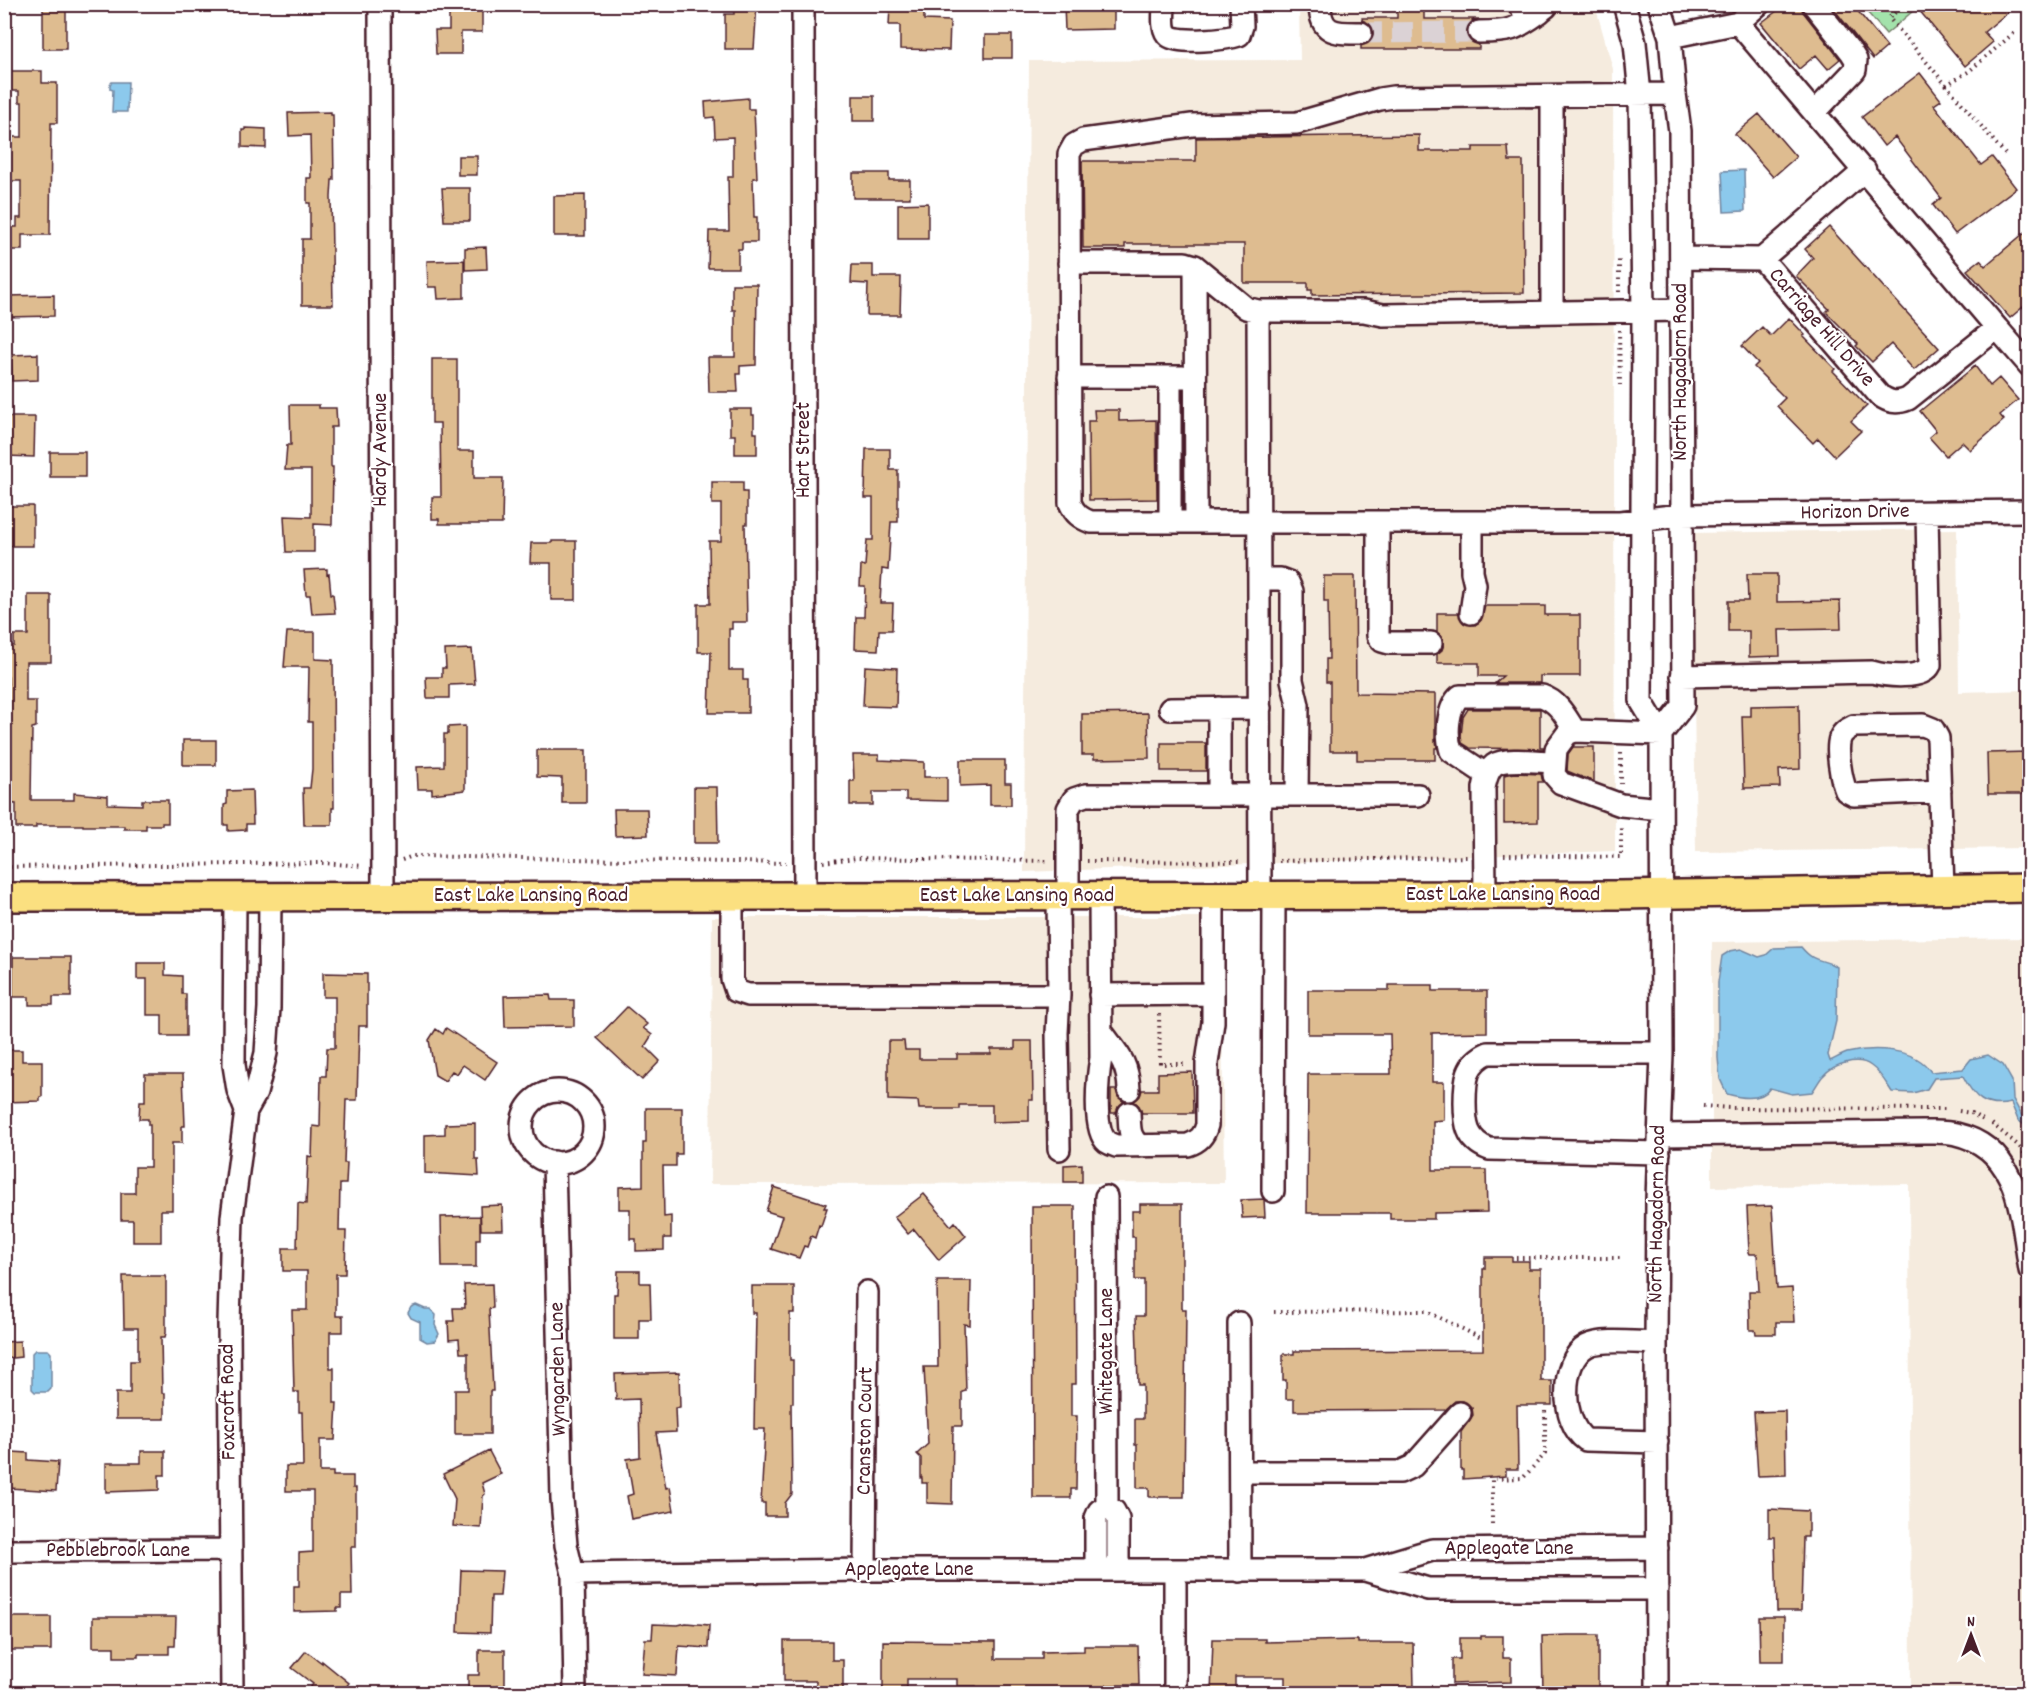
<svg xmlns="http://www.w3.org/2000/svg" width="2034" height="1698" font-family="Dekko,sans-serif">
<rect width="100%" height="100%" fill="#fff"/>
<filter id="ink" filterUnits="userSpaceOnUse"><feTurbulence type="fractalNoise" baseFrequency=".0167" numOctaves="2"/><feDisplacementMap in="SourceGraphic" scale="12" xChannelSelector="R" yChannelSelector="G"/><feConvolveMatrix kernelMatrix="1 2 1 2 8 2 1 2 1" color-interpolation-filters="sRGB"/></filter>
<g filter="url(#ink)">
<path fill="#f5ebde" d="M1299 5H1595L1613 69 1615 851 1024 872 1029 61 1300 60Z
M1957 529 1959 692 2029 690V848L1696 852 1692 533Z
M712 917H1221L1224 1183 710 1184Z
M2029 938V1693H1911L1909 1184 1712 1187V942Z"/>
<path fill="#a3e2ab" stroke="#76806b" stroke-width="1.5" d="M1861 5H1920L1886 34Z"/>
<path fill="#8cc9ec" stroke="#72859f" stroke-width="1.5" d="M112 82H128L127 112H112L113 90 110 89V84Z
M1744 170 1745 211 1724 212 1722 171Z
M1801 947C1816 965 1821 957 1837 967L1836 1021 1828 1055 1830 1061C1835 1059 1841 1055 1847 1053 1873 1047 1915 1047 1931 1072L1963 1069 1971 1059 1988 1055 2003 1065 2012 1081 2013 1099 2022 1116 2029 1122V1129L2018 1120 2011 1103C1985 1109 1974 1098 1963 1076L1934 1078 1927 1089 1913 1093 1892 1092C1886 1083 1880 1072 1871 1066 1858 1056 1833 1064 1823 1076 1819 1080 1816 1087 1812 1092L1792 1094 1770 1088C1761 1102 1741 1098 1727 1094L1720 1079 1718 1058V982L1722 956 1730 951 1741 949 1759 957 1766 955 1774 948Z
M416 1305 425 1309H430L436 1315 435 1325 439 1334 435 1341 427 1342 420 1338V1322L411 1318 408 1313 411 1307Z
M35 1350H48L51 1353V1389L48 1392H35L32 1389V1353Z"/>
<path fill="#debc90" stroke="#4a1f2b" stroke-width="1.5" d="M43 4H66V49H43Z
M453 4H482V32H461V54H436L435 30H449V11L453 10Z
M734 4H757L754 49H725V14H734Z
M1064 4H1114V29L1065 30Z
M1397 4H1424V19H1479L1472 21 1466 32 1468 39 1479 45V49H1361V46L1372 40 1374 34 1372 26 1362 20V18H1397Z
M1786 4H1800L1803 12 1840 59 1828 69 1816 55 1799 69 1761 23Z
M1830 4H1852L1887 47 1873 59Z
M1914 4H2018L1984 32 1993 42 1965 66Z
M890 7 924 8V20L950 21 949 50 900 49V25H889Z
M985 35H1012V58H985Z
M4 71H42V83H57V123H51L50 235H22V250H5V227H17V218H21V181H7V175H4V137H22V102H19V91H4Z
M1920 73 1941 100 1934 105 1981 165 1992 157 2016 188 1955 234 1933 205 1941 198 1895 137 1884 146 1862 117Z
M853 96H874V121H853Z
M748 98V109H754L757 178H753L754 217H757V242H742V249H738V268H708L709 231H729L728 177H733V137L715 138 714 117 706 118 705 102Z
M331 112V115H333L334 180H332L331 197 333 305H302V239H310V203H307V178H311L310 135 289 136 288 113Z
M1759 114 1796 157 1773 177 1735 134Z
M245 128 266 129V148L242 147V130H245Z
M1419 135V151H1473V147H1508L1509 161H1523L1524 293 1312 295V290H1308V283H1244V244H1125V248H1083L1082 161H1196V138Z
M458 156H477V175H458Z
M853 173H889V180H910V198H853Z
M442 188H470V221H444Z
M585 195V236H554V196Z
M928 203V239H898V204Z
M1829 227 1939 348 1914 370 1891 344 1872 362 1856 346 1858 344 1826 312 1829 309 1796 276 1813 258 1805 249Z
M2030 228V301L2010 318 1967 270 1980 260 1985 266Z
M486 247 487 269 465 270V248Z
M464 260V298L438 299 437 287H428L427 261Z
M852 265H873V277H901L900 315H867L868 284 851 283Z
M732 284H757L756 365 740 366V374H737L738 392H709L708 357H735V310H732Z
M54 295V316L6 317V296Z
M1789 318 1805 335 1803 336 1835 369 1833 371 1867 406 1851 421 1861 431 1835 456 1818 438 1813 443 1777 406 1785 398 1754 367 1758 363 1742 346 1762 327 1771 336Z
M38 354V380L12 381 11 355Z
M432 359H457V451H474V478H503L502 524H439V519H432V497H441L440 423H432Z
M1975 366 1990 386 1999 378 2018 400 2000 415 2004 420 1970 450 1962 442 1946 456 1929 437 1936 431 1920 411Z
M290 405H319V408H336L337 427H331V467H333L332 525 314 524V552H286L284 516 311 517V470H285L287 445H291Z
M730 409H752V415H754V433H757V454H735V435H730Z
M1094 410H1119V421L1156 420 1157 499 1089 500 1088 421H1095Z
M8 417H35L34 457 7 456Z
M866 449H890V470H898V522H891L888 570 882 569 880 603H893L892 630H879L878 650 855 649 856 617H864L865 586H860L861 565 865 566 867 540H873V498H865Z
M50 452H85V477H50Z
M712 482H743V492H747V524H745L747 622H732V629H729V670H743V680H748V713H709L711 652H698V604H710L709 541H721V504H712Z
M6 506H33V546H6Z
M552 541H576V600H551V563H530L531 543H552Z
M327 569V575L329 574 331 594H333L335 613 312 614 310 595H306L304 570Z
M1747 574H1777V602L1840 601 1841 629 1779 630 1780 656 1749 657V631H1728V601H1748Z
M1324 576H1355L1356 693 1435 694V741L1436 740 1437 748H1435V760H1357V751H1330V682H1326V659H1329L1328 601H1324Z
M28 595H51V662H26V701H36V727L32 728 31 800H74V793L108 796V804L142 805V800H168V823H162V825H146V829H124V826H83V825H36V828H16V804L4 803V777H7V765H8L7 726H10L8 677H4V659H7V646H14V635H28Z
M1485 606H1545V615H1580V676H1540V683H1495L1503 676H1479V663H1437V654L1442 650 1444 644 1442 637 1437 632V613H1459L1464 623 1475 625 1481 620Z
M287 632H315V659L333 660 334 808H332V825H304L303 788H310L312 769V722H308L309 667H284Z
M472 649 475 684 449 685V698H427L426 677H442V668H446L445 650Z
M865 666 897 668 896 707 863 706Z
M1799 705 1800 769 1779 770 1780 787 1744 788 1742 716H1751V706Z
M1468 709H1540V747H1544L1543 749 1470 748 1462 743 1461 736 1463 717Z
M1148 713 1149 758 1094 759V755H1082V714Z
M465 726V790L432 794V789H418L417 767 444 766V734H448V727Z
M183 740H216V765H183Z
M1161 743H1206V771H1161Z
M1573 747H1594V782L1567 771 1568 754Z
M537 750H586V803H562V778L537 777Z
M2029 752 2030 794H1988L1987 753Z
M853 755H879V760L924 762V777H947V801L906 800V792H873V805H850V781H854Z
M960 760H1005V783H1011V805H990V785L960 786Z
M1515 773 1541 774 1543 782H1538V822L1504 823V775Z
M694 787H717L718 843H694Z
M252 790 253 824H246V830L228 831V825H224V805L227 804V791Z
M614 809H647L648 835 615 836Z
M13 957H71V997H53V1005H29V997H13Z
M137 963H165V975L182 976V994H186V1036H162V1015H147V979H137Z
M323 973 367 974V1026H359L357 1100H346L344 1163H347L346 1184H340L339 1231H346L345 1274H336V1316H343V1332H330V1368H334V1403H337L335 1440H320V1472H333V1476H353V1488H356V1547H351L352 1595H341V1608H337V1611L294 1612V1586H299V1553L313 1552V1491H286V1466H303L302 1412H299V1392H294L292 1310H307V1271H283V1248H297L298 1203 306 1204 308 1156 312 1157 313 1126 320 1127 321 1076H326L327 1048H335V997H323Z
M1389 985H1433V991H1487V1032L1432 1033V1082H1444V1120L1433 1121V1170H1486L1487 1212 1434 1213V1219H1390V1213H1307L1308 1074H1391L1390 1034H1308V990H1389Z
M550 995 551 1000H574V1026L505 1027 504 996Z
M627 1007 647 1024 643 1028 652 1035 645 1046 660 1061 642 1080 597 1038Z
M446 1028 497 1062 485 1080 463 1065 457 1074 452 1071 445 1081 435 1075 429 1040 436 1029 443 1034Z
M888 1041H904L905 1050H919V1059H957V1054H991V1049H1015V1041H1032L1033 1100H1029V1121L992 1122V1105H959V1109H919L918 1101 888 1100Z
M4 1050H22V1061H42V1097H40V1101L4 1102Z
M1192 1072 1193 1113H1142L1139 1106 1134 1101 1140 1096 1142 1090H1158V1073Z
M145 1074H183L185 1126H182V1143H172V1210H161V1242H133V1220H121V1193H135V1167H150V1125H148V1119H139L140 1101H145Z
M1111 1090H1116L1118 1097 1124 1102 1118 1107 1116 1113H1111Z
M646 1108H682V1154H676V1166H663L664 1217 671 1216V1238H664V1250L636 1251V1239H630V1209H619V1187L643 1186V1143H646Z
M475 1123V1159H478L479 1176 425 1173V1135L445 1134V1124Z
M1082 1164V1182H1064V1165Z
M774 1187 826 1204 824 1208H827L821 1226 819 1225 815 1238 811 1236 807 1247 804 1246 799 1258 771 1249 782 1216 766 1211Z
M924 1194 951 1226 955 1222 966 1236 939 1260 914 1229 908 1234 894 1217Z
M1264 1199 1265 1217 1242 1218 1241 1200Z
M1140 1204H1182V1309H1186L1184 1497H1149V1488H1137V1445H1135V1419H1143V1385H1138L1136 1316H1144V1280H1135V1237H1132V1211H1140Z
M502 1205 503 1230H481L480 1206Z
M1032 1206H1075L1076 1384H1071V1416H1077L1076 1489H1071V1498H1033Z
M1772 1206 1777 1289 1792 1288 1794 1322H1776V1334H1756L1755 1330H1750L1749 1291H1759L1757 1254H1750L1749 1252 1747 1207Z
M480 1216V1239H476V1267H442L441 1217Z
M1485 1257H1512V1261H1529V1269H1541V1381H1552V1405H1517L1518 1469H1506V1476L1463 1479V1470H1461V1432L1473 1415 1472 1408 1463 1401H1455L1445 1410 1294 1411V1399H1286V1380H1283V1354H1294V1351L1483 1350V1269H1485Z
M618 1271H640V1283H650L651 1319H639V1339H614V1294H617Z
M123 1276H165L166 1280V1333L165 1337H161L162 1393H165V1419H116V1393H130V1361H138V1328H124Z
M937 1281H971L970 1325 964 1324 966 1391 962 1392V1426H953L952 1504 927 1503V1483H922V1478H921V1458L917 1454 928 1444 924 1367H938Z
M492 1284 493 1308 489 1309 493 1391H490V1434H455V1390H468V1353H460L459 1339 449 1340 448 1321H454L453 1308H465L464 1285Z
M752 1286H794V1313H790V1360H793V1403H791L792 1494 785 1503V1516H765V1503H761L765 1429H754L756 1313H752Z
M20 1341 21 1357 4 1359V1342Z
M679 1372 680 1407 675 1408 676 1432 656 1433 666 1488 670 1487 674 1511 631 1519 627 1496 633 1494 627 1459 640 1457 639 1399 616 1400 615 1374Z
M1785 1411 1786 1475 1758 1476 1754 1412Z
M141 1451H165V1475H159V1490L106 1492V1463H141Z
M489 1451 501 1474 482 1483 485 1494 483 1496 481 1528 453 1526 455 1499 443 1474Z
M12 1452 28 1453V1460L58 1462 56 1491 9 1488V1484L4 1483V1457L11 1458Z
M1769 1509 1808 1511V1537H1803L1801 1611H1777L1775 1537H1769Z
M461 1570 502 1571 500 1596H491L490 1633 458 1632Z
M5 1617H51V1650H4Z
M93 1617H176L175 1646H169V1654H138V1657H114V1647H93Z
M1759 1617H1784V1661H1760Z
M686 1623 709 1625 708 1648 679 1646 677 1676 642 1674 645 1639H652L653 1624 678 1625Z
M1567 1635H1598V1694H1543L1542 1636Z
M1481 1636H1503V1658H1511V1682L1452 1684V1659H1460V1638H1481Z
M1213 1639H1265V1642L1358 1640V1643H1413L1414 1688H1393V1694H1285V1677H1235V1694H1211Z
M784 1641H832V1660H843V1694H816V1681H784Z
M883 1641 995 1642V1659H1042V1652L1084 1651V1646H1138L1139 1685H1107V1694H976V1686H957V1679H907V1694H883Z
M479 1650H505V1686H498V1694H468V1675H479Z
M306 1651 322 1663V1661L349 1683 341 1694H306L313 1684 292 1668Z"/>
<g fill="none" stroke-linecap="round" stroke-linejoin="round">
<path stroke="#dbd2d5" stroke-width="21" stroke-dasharray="21 10" stroke-linecap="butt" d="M1361 33 1479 32"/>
<defs>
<path id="minor" d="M380 4 383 896
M803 4 805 896
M1164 4C1164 13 1161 30 1169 36 1180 44 1227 39 1239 35L1242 26 1241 4
M1320 4C1320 35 1337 33 1361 33
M1518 4C1526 15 1537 15 1546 7
M1624 4 1635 43 1640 95 1643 310 1641 701 1661 734 1662 1053 1657 1200 1656 1343 1657 1694
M1659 4 1670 37 1675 94 1680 131 1683 706 1661 734
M1813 4 1851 52 1856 60 1855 70 1815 112
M1738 23 1997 328
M1479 32C1510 32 1515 30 1540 12
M1670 37 1738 23 1759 4
M1675 94 1393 97 1380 99 1297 123 1192 125 1083 140 1074 145 1069 154 1070 503C1075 514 1080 518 1091 522H1620L1681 515 2030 511
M1552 96V312
M1681 258 1762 259 1879 395C1889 402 1896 404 1908 399L1997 328 2030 366
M1762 259 1865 170
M1069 263H1185L1195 266 1246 308 1258 311
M1195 266 1196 522
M1069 377H1183
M1170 377V522
M1378 522V636L1382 641 1389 643H1431
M1260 578 1280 579 1288 582 1292 591V680L1298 705 1297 794
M1471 613 1475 585 1472 572V522
M1682 676 1872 672C1886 676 1923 680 1930 665L1927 513
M1170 709 1260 708
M1661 734 1575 731 1567 734 1556 749 1554 775 1561 783 1621 805 1661 809
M1487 775 1451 751C1446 735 1447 707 1460 696H1542C1559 702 1565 716 1575 731
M1940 791 1854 795 1846 791C1841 779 1836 750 1840 738 1843 731 1848 729 1854 726L1923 725 1933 729 1938 738 1943 889
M1219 795V708
M1485 895 1484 788C1486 779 1487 771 1494 765 1505 757 1540 762 1554 762
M732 896V979L736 991 748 995H1059L1058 896
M1068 896V809L1074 799 1086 795H1418
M1100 896 1101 1058C1098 1075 1092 1130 1107 1142 1110 1144 1113 1145 1116 1146L1188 1145C1199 1141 1204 1136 1207 1125V1063L1213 1022V896
M1260 896 1258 311H1364L1383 315 1681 310
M235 897 234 1065 238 1090 246 1111
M1059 995 1057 1033 1059 1149
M1100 995 1212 994
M1101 1031C1117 1053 1128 1061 1129 1090
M522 1127a36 36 0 1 1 72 0a36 36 0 1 1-72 0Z
M1129 1113C1130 1127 1128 1137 1140 1146
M1660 1135 1923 1132C1934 1132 1946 1131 1956 1134 2021 1149 2021 1217 2030 1270
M1659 1153 1489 1149C1466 1140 1465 1123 1465 1102 1465 1080 1466 1063 1488 1053H1662
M554 1162 562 1499 566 1545 573 1574 575 1694
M1273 1191 1274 896
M1106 1197 1107 1505
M1239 1323 1240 1571
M1656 1343C1639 1343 1602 1338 1587 1346 1559 1361 1561 1423 1586 1440L1657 1442
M1240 1472H1400L1413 1466 1460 1413
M1107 1505 1114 1511 1118 1519V1570
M4 1551 231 1550
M865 1570 867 1292
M1096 1570V1518L1099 1511 1107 1505
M1365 1570 1432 1550 1657 1548
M573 1574 865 1570H1365L1428 1589H1657
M232 1694 229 1323 232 1217 246 1111 256 1093 266 1053 269 1008 270 897
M1175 1694V1570"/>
<path id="major" d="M4 897 1620 895 2030 888"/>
</defs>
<use href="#minor" stroke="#4a1f2b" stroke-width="26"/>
<use href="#major" stroke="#4a1f2b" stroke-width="32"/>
<path stroke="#4a1f2b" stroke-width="4" stroke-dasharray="1.5 4.5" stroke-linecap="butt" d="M1904 4 1889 18 2005 154
M1946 85 1968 72 2014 33
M1619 292V258
M1619 330 1620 385
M1621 753V784
M1504 855 1621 857V825
M402 860 413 856 786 863
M1087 861 1242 862
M1279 861 1467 857
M823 862 856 858 1050 861
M4 867 323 863 363 866
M1159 1014 1160 1064H1188
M1703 1106 1730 1108 1945 1109
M1959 1111 1971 1113 1985 1121
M1992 1124 2019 1146 2030 1162
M1516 1258H1620
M1274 1312 1426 1311 1483 1339
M1492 1524V1479L1523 1478 1545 1454V1408"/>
<use href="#minor" stroke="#fff" stroke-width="21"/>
<use href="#major" stroke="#fbe080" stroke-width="27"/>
</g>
</g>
<g text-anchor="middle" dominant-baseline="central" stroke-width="4.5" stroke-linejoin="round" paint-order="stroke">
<g font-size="22" fill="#4a1f2b" stroke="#fff">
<text transform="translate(1821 328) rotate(49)">Carriage Hill Drive</text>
<text transform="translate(1681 372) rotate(-90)">North Hagadorn Road</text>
<text transform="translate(381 450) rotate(-90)">Hardy Avenue</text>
<text transform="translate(804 450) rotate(-90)">Hart Street</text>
<text transform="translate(1855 513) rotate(-1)">Horizon Drive</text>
<text x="1503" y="895">East Lake Lansing Road</text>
<text x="531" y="896">East Lake Lansing Road</text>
<text x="1017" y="896">East Lake Lansing Road</text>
<text transform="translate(1658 1214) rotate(-89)">North Hagadorn Road</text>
<text transform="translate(1107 1351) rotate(-90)">Whitegate Lane</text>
<text transform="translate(559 1369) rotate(-91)">Wyngarden Lane</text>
<text transform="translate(229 1402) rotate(-91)">Foxcroft Road</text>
<text transform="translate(866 1431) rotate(-89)">Cranston Court</text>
<text x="1509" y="1549">Applegate Lane</text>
<text x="118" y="1551">Pebblebrook Lane</text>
<text x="909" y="1570">Applegate Lane</text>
</g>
</g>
<rect width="2034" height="1698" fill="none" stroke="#fff" stroke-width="24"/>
<rect x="12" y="12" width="2010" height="1674" fill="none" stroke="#4a1f2b" stroke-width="2" filter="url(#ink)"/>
<g transform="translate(1971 1635)" stroke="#ffffff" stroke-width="4.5" paint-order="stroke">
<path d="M0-4.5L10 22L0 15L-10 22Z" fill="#4a1f2b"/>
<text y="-9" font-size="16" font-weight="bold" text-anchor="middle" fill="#4a1f2b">N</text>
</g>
</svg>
